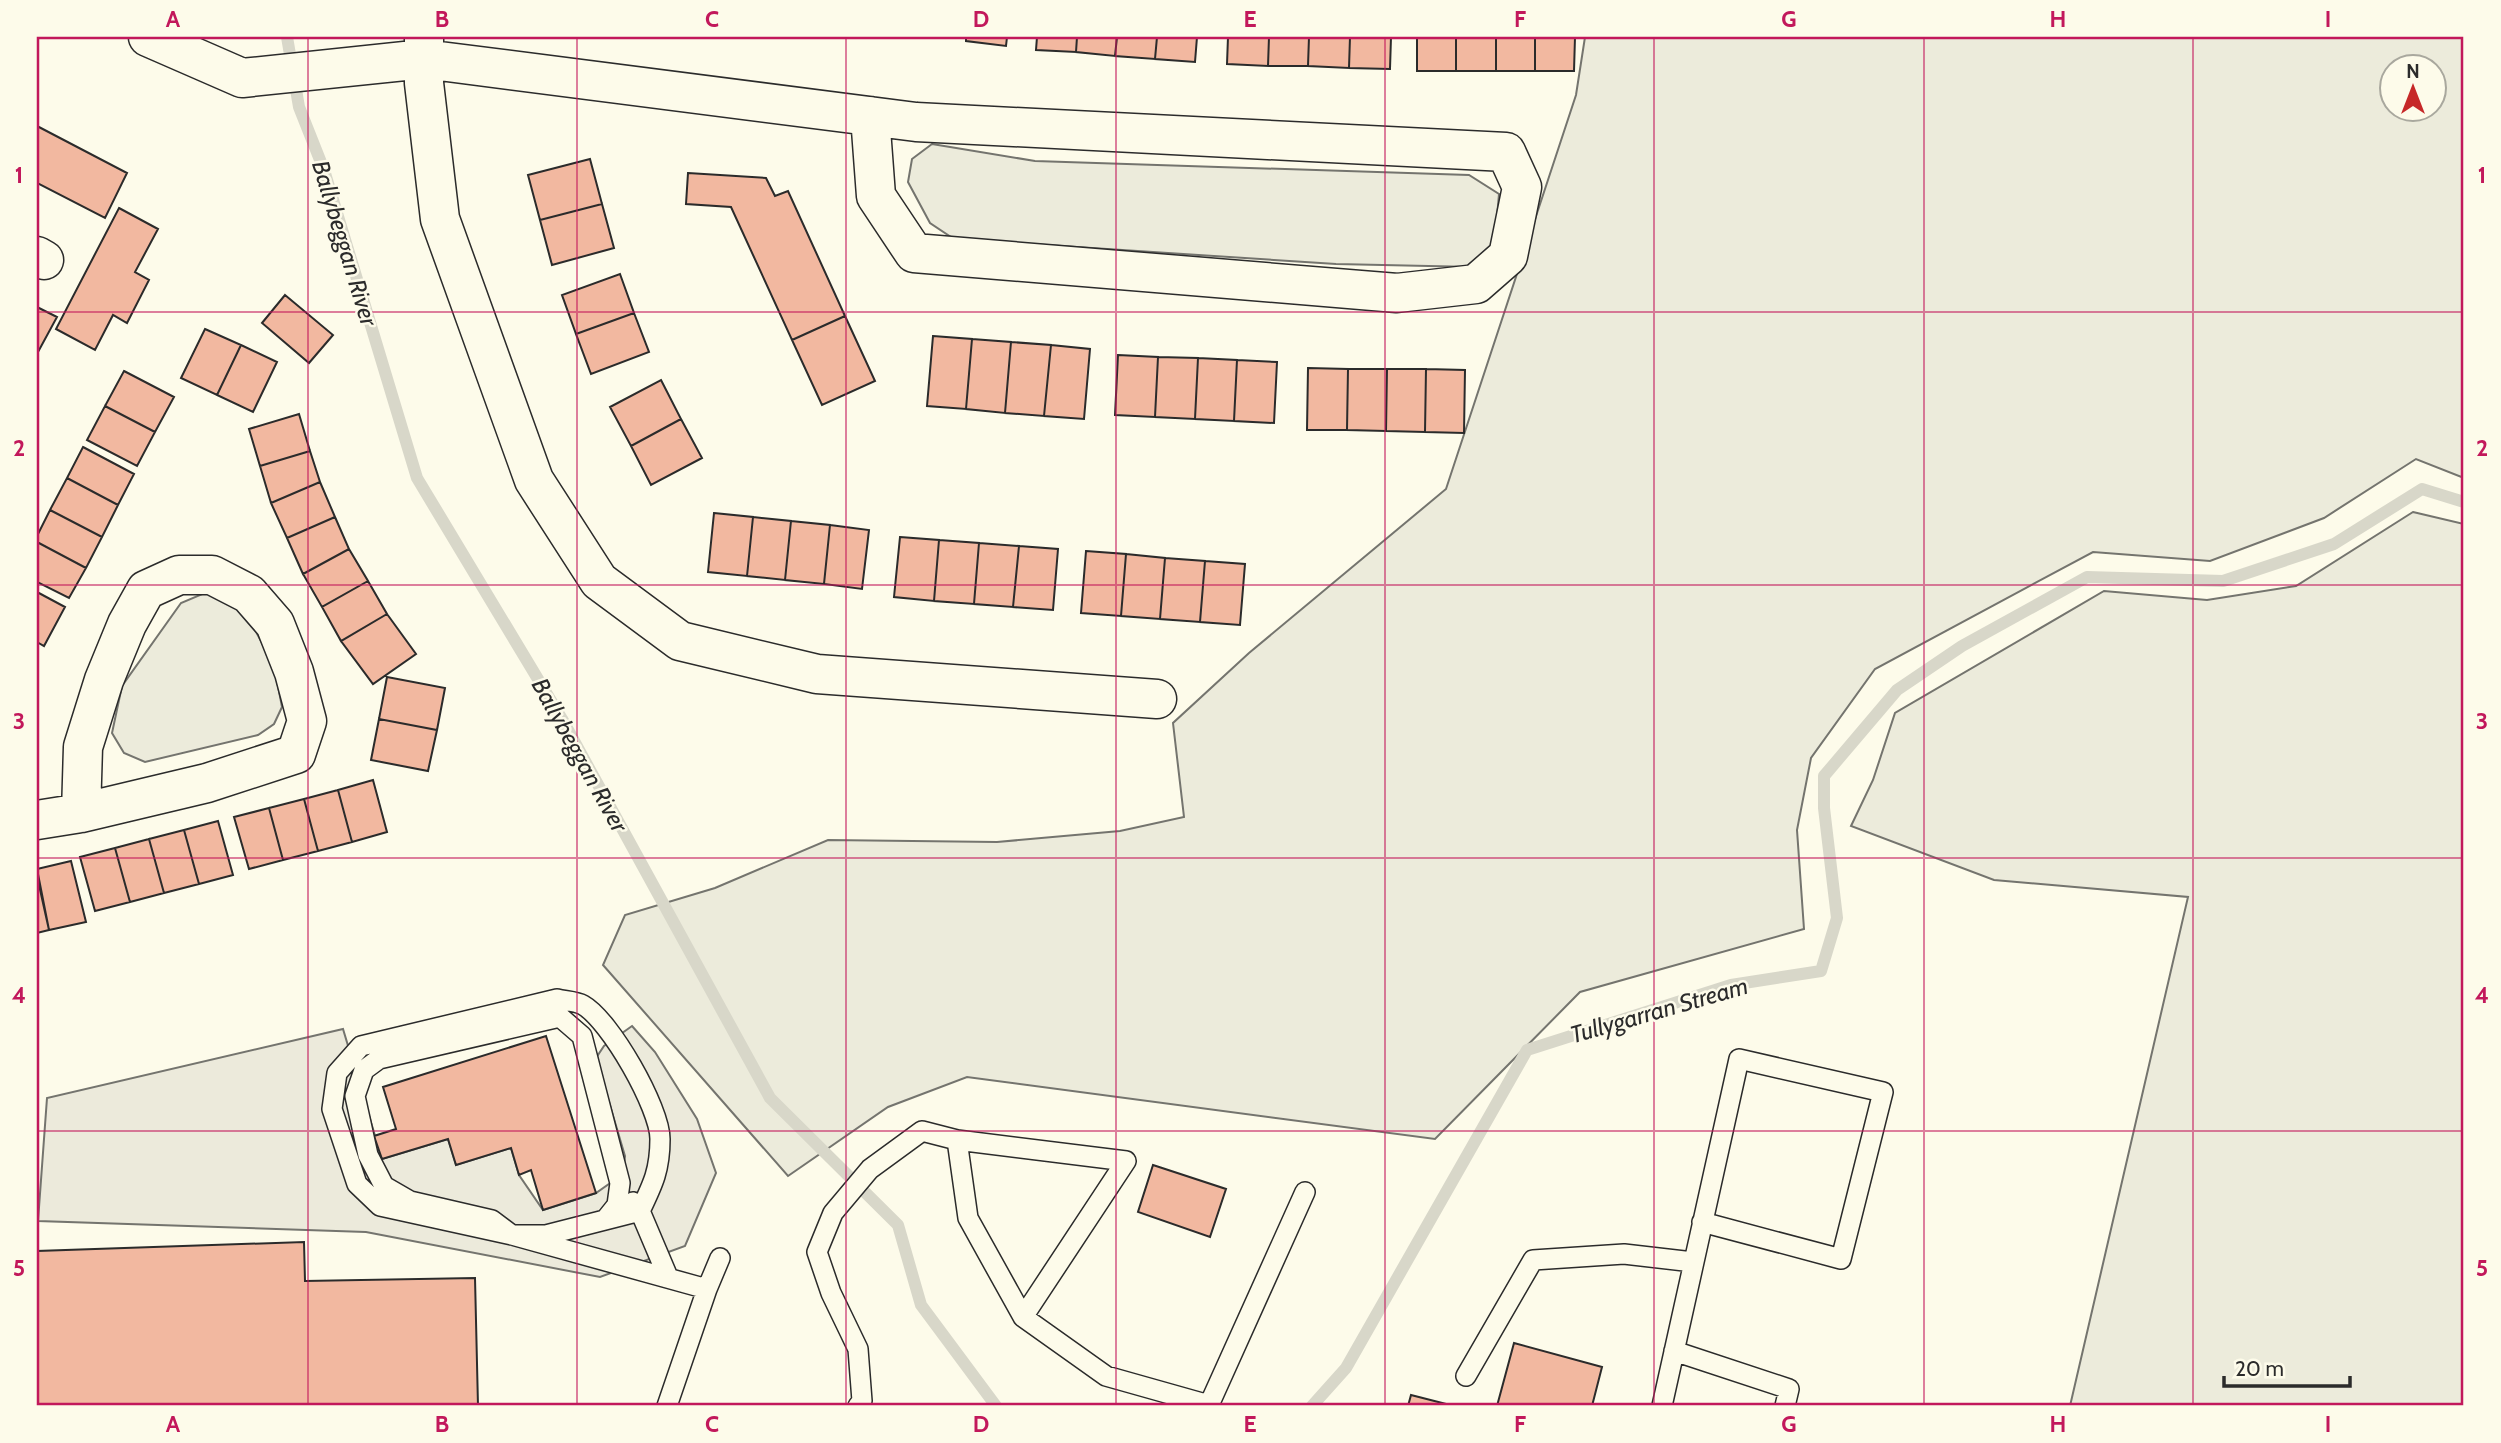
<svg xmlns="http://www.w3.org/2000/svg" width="2501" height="1443" font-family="Cabin,sans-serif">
<rect width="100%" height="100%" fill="#fdfbea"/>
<path fill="#ecebdb" stroke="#74746e" stroke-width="2" fill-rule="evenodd" d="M1585 37H2464V478L2416 459 2324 518 2210 561 2093 552 1875 669 1811 758 1797 830 1804 929 1580 992 1435 1139 967 1077 888 1107 788 1176 603 965 625 915 715 888 828 840 997 842 1120 831 1184 817 1173 723 1249 653 1446 489 1576 95ZM2392 66H2434V108H2392Z
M932 144 1035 161 1469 175 1499 194 1495 240 1475 267 1336 264 954 239 930 223 908 182 912 159Z
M2413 512 2464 524V1406H2070L2188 897 1994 880 1851 826 1873 780 1895 713 2104 591 2207 600 2296 586Z
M214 589 241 604 274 665 282 707 274 724 258 735 145 762 124 753 112 733 122 686 181 603Z"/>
<path fill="#eceadb" stroke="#74746e" stroke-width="2" d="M632 1026 655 1052 697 1119 716 1173 685 1246 600 1277 366 1232 38 1221 47 1098 343 1029 382 1159 448 1139 456 1165 511 1148 519 1175 543 1210 596 1193 623 1174 625 1156 596 1058 604 1046Z"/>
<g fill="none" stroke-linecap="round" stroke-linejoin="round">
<path stroke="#d8d7c9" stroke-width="12" d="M287 37 299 107 324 170 417 478 562 719 770 1098 898 1225 921 1305 996 1406
M1312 1406 1346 1368 1527 1050 1731 985 1821 971 1837 918 1824 808V776L1897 690 1962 646 2087 577 2223 581 2334 544 2422 489 2464 502"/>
</g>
<path fill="#f2b8a0" stroke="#2b2b2b" stroke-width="2" d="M966 37H1007L1006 46 966 41Z
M1037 37H1077L1076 52 1036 50Z
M1077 37H1117L1115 56 1076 52Z
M1117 37H1157L1155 59 1115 56Z
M1157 37H1197L1195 62 1155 59Z
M1228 37H1269L1268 66 1227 64Z
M1269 37H1309L1308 66H1268Z
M1309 37H1350L1349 68 1308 66Z
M1350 37H1391L1390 69 1349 68Z
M1417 37H1456V71H1417Z
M1456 37H1496V71H1456Z
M1496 37H1535V71H1496Z
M1535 37H1575L1574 71H1535Z
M37 126 127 173 105 218 37 183Z
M590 159 602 204 540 220 528 175Z
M688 173 766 178 775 196 788 191 845 316 792 340 731 207 686 204Z
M602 204 614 248 552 265 540 220Z
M119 208 158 229 135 272 149 280 127 323 113 315 95 350 56 329Z
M620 274 634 313 576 334 562 295Z
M285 295 333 335 309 363 262 323Z
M37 307 57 317 38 352H37Z
M634 313 649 352 591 374 576 334Z
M845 316 875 381 822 405 792 340Z
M205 329 241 345 217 395 181 378Z
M933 336 972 339 966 409 927 406Z
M972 339 1011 342 1005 413 966 409Z
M1011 342 1051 345 1044 416 1005 413Z
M241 345 277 362 253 412 217 395Z
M1051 345 1090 349 1084 419 1044 416Z
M1118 355 1158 357 1155 417 1115 415Z
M1158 357 1198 358 1195 419 1155 417Z
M1198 358 1237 360 1234 421 1195 419Z
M1237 360 1277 362 1274 423 1234 421Z
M1308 368 1348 369 1347 430H1307Z
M1348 369H1387L1386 431 1347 430Z
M1387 369H1426L1425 432 1386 431Z
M1426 369 1465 370 1464 433 1425 432Z
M124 371 174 397 155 432 105 406Z
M661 380 681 419 631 446 610 407Z
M105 406 155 432 137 466 87 440Z
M299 414 310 451 260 466 249 429Z
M681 419 702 458 651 485 631 446Z
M83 447 134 474 118 505 67 478Z
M310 451 320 482 271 503 260 466Z
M67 478 118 505 102 537 50 510Z
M320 482 335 517 287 538 271 503Z
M50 510 102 537 86 568 37 542V536Z
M714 513 753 517 747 576 708 572Z
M335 517 349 549 303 574 287 538Z
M753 517 791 521 785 580 747 576Z
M791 521 830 525 824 584 785 580Z
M830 525 869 530 862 589 824 584Z
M900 537 939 540 934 601 894 597Z
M939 540 979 543 974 604 934 601Z
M37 542 86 568 69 598 37 582Z
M979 543 1019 546 1013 607 974 604Z
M1019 546 1058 549 1053 610 1013 607Z
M349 549 368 581 322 607 303 574Z
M1086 551 1126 554 1121 616 1081 613Z
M1126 554 1165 558 1160 619 1121 616Z
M1165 558 1205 561 1200 622 1160 619Z
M1205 561 1245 564 1240 625 1200 622Z
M368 581 387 614 341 641 322 607Z
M37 592 65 607 44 646 37 642Z
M387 614 416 654 373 684 341 641Z
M387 677 445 688 437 730 379 719Z
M379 719 437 730 428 771 371 760Z
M373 780 387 832 352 842 338 790Z
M338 790 352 842 318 851 304 799Z
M304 799 318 851 283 860 269 808Z
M269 808 283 860 249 869 234 817Z
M218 821 233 875 199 884 184 830Z
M184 830 199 884 164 893 149 839Z
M149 839 164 893 130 902 115 848Z
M115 848 130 902 95 911 80 857Z
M71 861 86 922 49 930 37 869Z
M37 876 49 930 37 933Z
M546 1036 596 1193 543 1210 531 1170 519 1175 511 1148 456 1165 448 1139 382 1159 374 1136 396 1129 383 1087Z
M1153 1165 1226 1189 1210 1237 1138 1212Z
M304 1242 305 1281 475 1278 478 1406H37V1251Z
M1514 1343 1602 1367 1592 1406H1497Z
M1411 1395 1454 1406H1408Z"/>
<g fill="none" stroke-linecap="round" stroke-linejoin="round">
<defs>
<path id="lane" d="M957 1140 968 1218 1023 1317 1106 1376 1209 1405 1305 1192
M633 1202 640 1211 668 1277
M605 1220 617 1205 620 1183 582 1036 560 1017 379 1059 364 1070 355 1096 368 1155 384 1186 410 1201 492 1220 512 1235H546L640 1211C653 1184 660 1170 660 1139 660 1108 610 1020 583 1005 576 1001 565 1001 557 999L361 1046 337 1073 332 1109 357 1184 380 1206 512 1235 707 1289 667 1406
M707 1289 720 1258
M1674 1351 1789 1389 1785 1406
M1466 1376 1533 1260 1624 1254 1693 1262
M858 1406 862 1401 858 1349 831 1293 817 1252 833 1213 870 1169 922 1131 957 1140 1126 1161 1023 1317
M1662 1406 1739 1059 1883 1092 1841 1259 1702 1222"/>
<path id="street" d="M148 37 242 78 424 59 916 122 1506 152 1522 187 1508 256 1476 284 1397 293 914 253 876 196 870 116
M424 37V83L440 219 534 480 599 581 680 641 817 674 1157 699
M37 256 44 260
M37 820 81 813 207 783 296 754 307 721 294 672 275 624 249 594 212 575H179L146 590 127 624 104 680 83 747 81 813"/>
</defs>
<use href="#lane" stroke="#2b2b2b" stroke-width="22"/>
<use href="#street" stroke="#2b2b2b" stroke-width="41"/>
<use href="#lane" stroke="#fdfbea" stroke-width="19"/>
<use href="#street" stroke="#fdfbea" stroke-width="38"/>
</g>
<path fill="none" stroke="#c2185b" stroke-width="2" stroke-opacity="0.55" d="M308 37V1406M577 37V1406M846 37V1406M1116 37V1406M1385 37V1406M1654 37V1406M1924 37V1406M2193 37V1406M37 312H2464M37 585H2464M37 858H2464M37 1131H2464"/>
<g text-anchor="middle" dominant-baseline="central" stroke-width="5" stroke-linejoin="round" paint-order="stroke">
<g font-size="24" font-style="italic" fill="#2b2b2b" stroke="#fdfbea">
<text transform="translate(345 243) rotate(73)">Ballybeggan River</text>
<text transform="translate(580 755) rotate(61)">Ballybeggan River</text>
<text transform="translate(1659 1010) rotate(-16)">Tullygarran Stream</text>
</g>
</g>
<rect width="2501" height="1443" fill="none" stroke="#fdfbea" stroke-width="77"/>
<g transform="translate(2413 88)"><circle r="33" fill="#fdfbea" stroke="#a9a89e" stroke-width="2"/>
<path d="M0-5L12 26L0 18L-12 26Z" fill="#c62828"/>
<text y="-10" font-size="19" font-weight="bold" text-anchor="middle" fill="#2b2b2b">N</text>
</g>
<path d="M2224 1376v10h126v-10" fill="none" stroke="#2b2b2b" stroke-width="3.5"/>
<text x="2235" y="1376" font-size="21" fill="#2b2b2b" stroke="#fdfbea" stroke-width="5" paint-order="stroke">20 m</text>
<rect x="38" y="38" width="2424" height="1366" fill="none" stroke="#c2185b" stroke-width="2.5"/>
<g font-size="23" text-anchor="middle" font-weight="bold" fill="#c2185b">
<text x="173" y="27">A</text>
<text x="442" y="27">B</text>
<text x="712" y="27">C</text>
<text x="981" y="27">D</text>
<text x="1250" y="27">E</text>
<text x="1520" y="27">F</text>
<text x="1789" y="27">G</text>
<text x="2058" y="27">H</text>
<text x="2328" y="27">I</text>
<text x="19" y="183">1</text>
<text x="2482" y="183">1</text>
<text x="19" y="456">2</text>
<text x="2482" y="456">2</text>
<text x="19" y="729">3</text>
<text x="2482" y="729">3</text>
<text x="19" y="1003">4</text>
<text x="2482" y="1003">4</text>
<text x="19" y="1276">5</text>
<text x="2482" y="1276">5</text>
<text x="173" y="1432">A</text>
<text x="442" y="1432">B</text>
<text x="712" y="1432">C</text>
<text x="981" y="1432">D</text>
<text x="1250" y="1432">E</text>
<text x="1520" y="1432">F</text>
<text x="1789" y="1432">G</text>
<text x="2058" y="1432">H</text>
<text x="2328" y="1432">I</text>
</g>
</svg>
